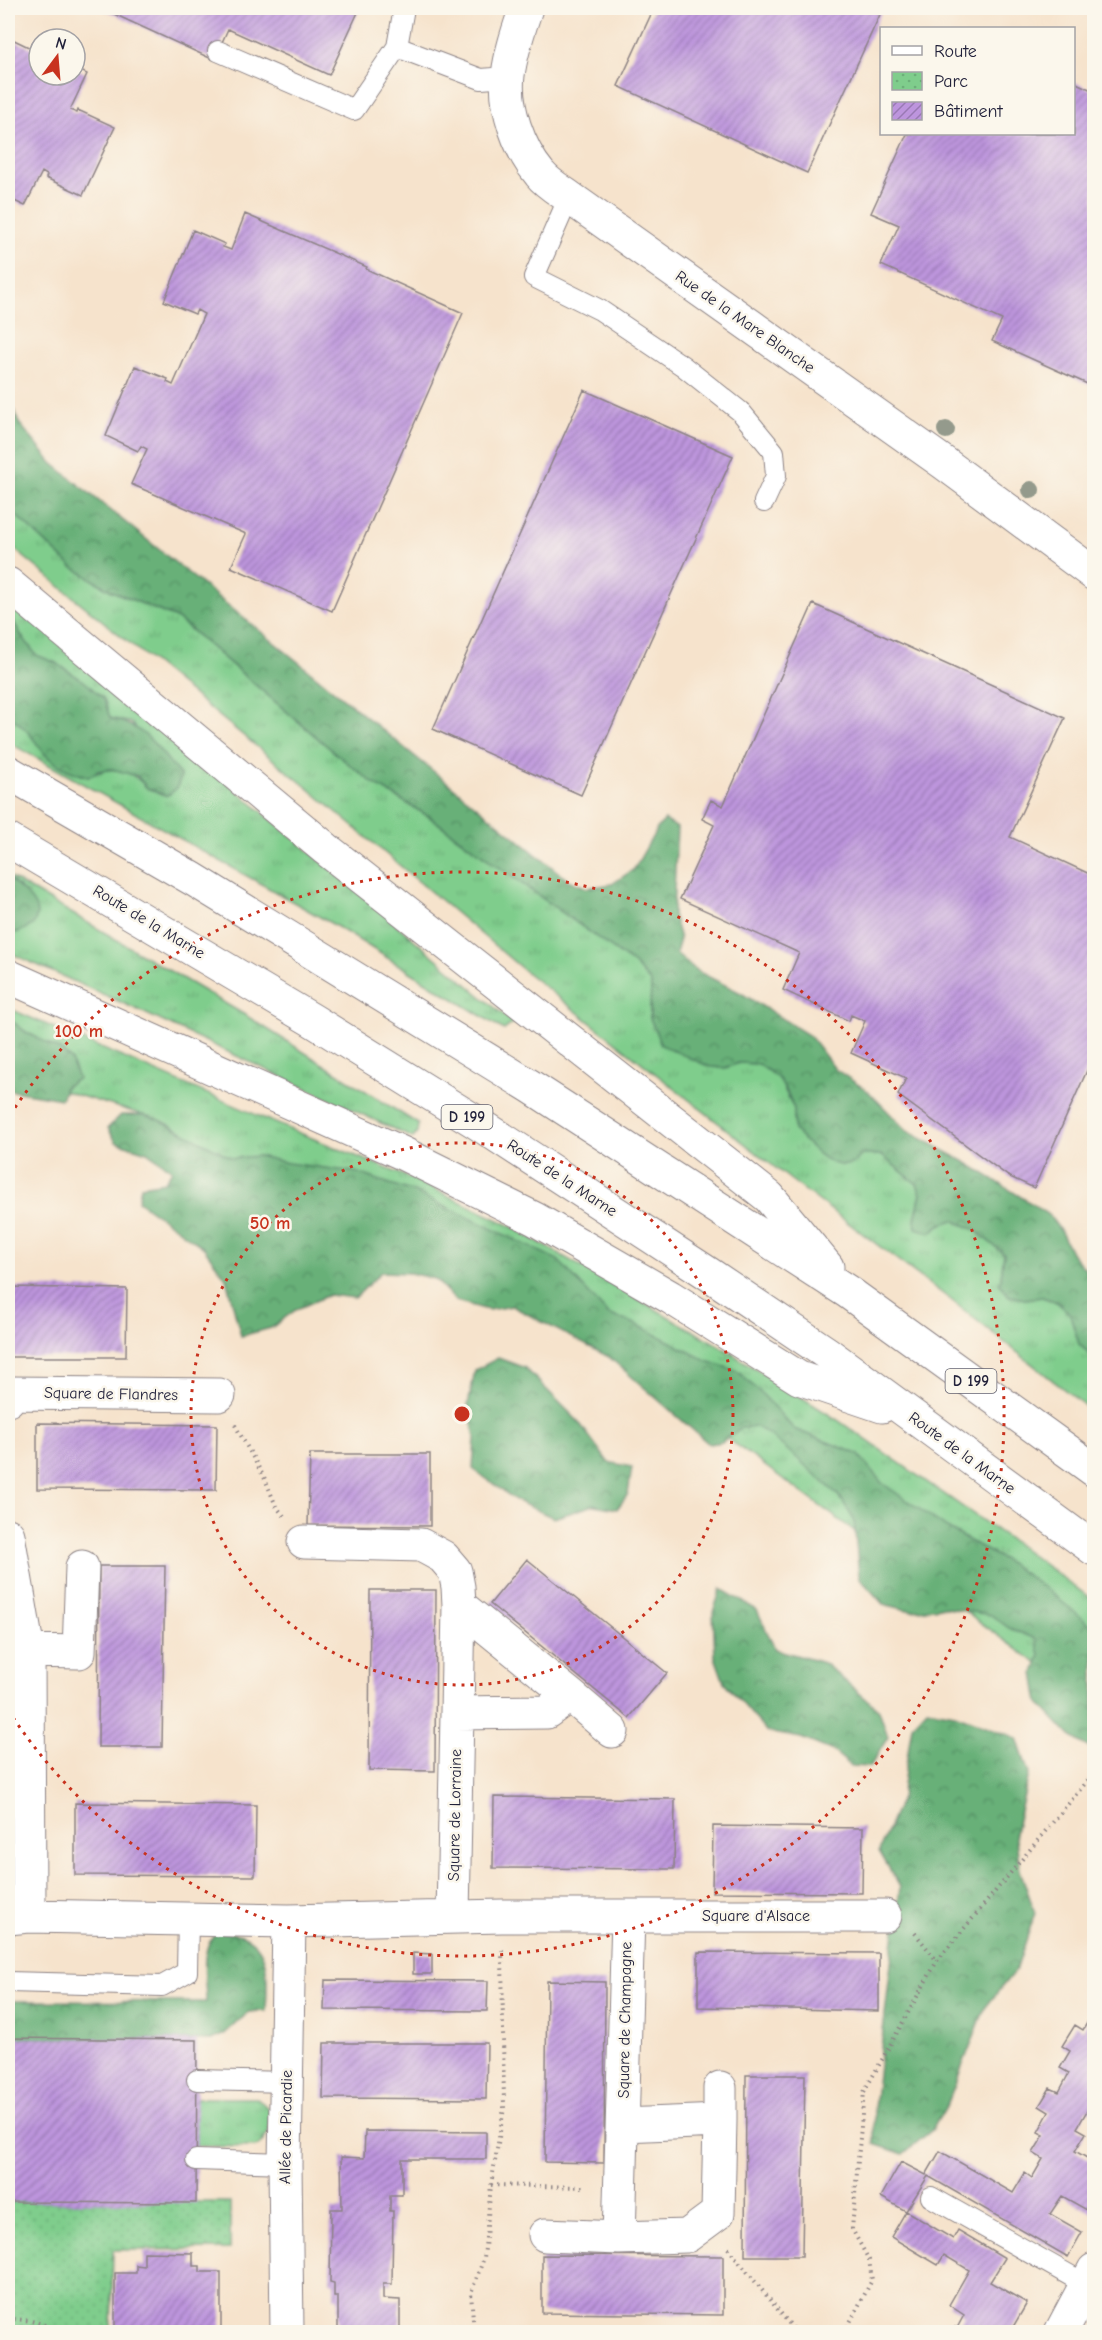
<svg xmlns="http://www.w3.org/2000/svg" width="1102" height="2340" font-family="'Comic Neue',sans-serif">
<defs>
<pattern id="grass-tufts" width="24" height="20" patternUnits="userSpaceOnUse" patternTransform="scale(1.5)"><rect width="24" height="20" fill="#7fcd8c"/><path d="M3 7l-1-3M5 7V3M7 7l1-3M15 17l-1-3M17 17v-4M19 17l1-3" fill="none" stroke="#6db07a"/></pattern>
<pattern id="forest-crowns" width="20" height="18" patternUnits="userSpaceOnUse" patternTransform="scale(1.5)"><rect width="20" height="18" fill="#67b078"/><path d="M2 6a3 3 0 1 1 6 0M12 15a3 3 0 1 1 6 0" fill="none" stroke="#548f64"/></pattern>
<pattern id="park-dots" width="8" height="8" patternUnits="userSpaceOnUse" patternTransform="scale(1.5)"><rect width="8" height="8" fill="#7fcd8c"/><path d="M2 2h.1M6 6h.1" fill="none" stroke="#6db07a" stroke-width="1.8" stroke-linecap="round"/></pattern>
<pattern id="building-hatch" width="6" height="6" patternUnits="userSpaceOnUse" patternTransform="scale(1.5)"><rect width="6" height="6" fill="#bd95dd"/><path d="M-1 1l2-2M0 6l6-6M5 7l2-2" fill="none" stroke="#9979b4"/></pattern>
</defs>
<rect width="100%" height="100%" fill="#fbf7ec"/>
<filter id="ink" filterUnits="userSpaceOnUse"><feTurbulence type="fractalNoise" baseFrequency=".0167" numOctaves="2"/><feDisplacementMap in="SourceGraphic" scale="12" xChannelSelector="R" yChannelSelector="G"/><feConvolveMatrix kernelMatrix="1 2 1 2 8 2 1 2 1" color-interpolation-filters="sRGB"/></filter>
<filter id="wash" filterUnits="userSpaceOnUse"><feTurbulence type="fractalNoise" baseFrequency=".008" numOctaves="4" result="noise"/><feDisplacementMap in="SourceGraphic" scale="24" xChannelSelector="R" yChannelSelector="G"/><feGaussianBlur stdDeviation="1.35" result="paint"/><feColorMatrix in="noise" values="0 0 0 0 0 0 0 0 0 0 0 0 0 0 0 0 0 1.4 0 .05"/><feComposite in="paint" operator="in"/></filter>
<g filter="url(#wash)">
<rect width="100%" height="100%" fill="#f6e3cc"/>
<path fill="url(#grass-tufts)" stroke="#507864" stroke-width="1.5" d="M8 508 72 567 110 590 178 619 340 757 373 783 428 816 634 964 651 983 650 1018 725 1068 739 1063 758 1064 779 1079 794 1109V1130L851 1164 862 1155H881L917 1184 921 1194 915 1219 931 1233 939 1225 953 1220 975 1230 1004 1254 1000 1284 1025 1299 1042 1297 1057 1302 1070 1314 1079 1344 1094 1358V1413L951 1300 791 1180 526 972 309 789 8 544Z
M8 598 513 1023 504 1030 336 926 8 742V716L16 720 35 738 46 755 88 777C111 764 130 768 147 788L181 776 131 723 110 718 104 699 56 663 36 655 21 635 8 610Z
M8 876 245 1015 418 1124 417 1133 413 1138 138 1010 8 952V934L19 932 35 906 13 882 8 879Z
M8 1008 280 1125 415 1180 507 1224 718 1345 836 1419 1022 1548 1094 1601V1705L629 1367 160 1120 64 1091 66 1086 62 1051 26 1032 8 1018Z
M196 2098H257L269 2109V2132L260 2145 256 2147 196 2146Z"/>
<path fill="url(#forest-crowns)" stroke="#44695a" stroke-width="1.5" d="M8 392 19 423 52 463 568 880 587 888 612 884 634 869 658 827 665 820 677 828 673 914 680 939 676 953 697 971 741 993 810 1036 835 1069 868 1091 907 1131 969 1164 1048 1214 1060 1230 1072 1254 1094 1279V1358L1079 1344 1070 1314 1057 1302 1042 1297 1025 1299 1009 1296 1000 1284 1004 1254 975 1230 953 1220 939 1225 931 1233 916 1228 915 1219 921 1194 917 1184 881 1155H862C859 1157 855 1163 851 1164 831 1172 805 1142 794 1130V1109L787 1092 779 1079 759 1064 739 1063 725 1068 710 1067 661 1045 650 1018 651 983 634 964 428 816 373 783 340 757 178 619 110 590 72 567 8 508Z
M8 610 21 635 36 655 56 663 84 681 104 699 110 718C151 729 155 747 181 776L177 788 167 796 147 788 137 776 112 769 98 771 88 777C74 773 55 766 45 754 32 739 27 726 8 716Z
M8 879C16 884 31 897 35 906 39 913 36 919 33 925L19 932 8 933Z
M8 1018 26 1032 62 1051 71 1060 78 1079 66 1086 61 1099 8 1090Z
M121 1115H144L160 1120 232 1158 259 1156 288 1163 355 1172 414 1192 558 1260 608 1314 638 1325 707 1361 737 1371 763 1395 794 1429 858 1454 882 1483 947 1528 1009 1563 1050 1592 1094 1628V1751L1070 1736 1039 1703 1034 1673 1040 1655 1036 1639 1009 1628 991 1615 940 1607 912 1611 883 1604 859 1577 854 1520 840 1497 798 1459 772 1437 757 1427 741 1428 722 1442 709 1444 609 1357 512 1306 488 1310 456 1301 435 1279 410 1273 381 1272 355 1298 329 1295 297 1309 271 1328 241 1336 226 1278 204 1248 138 1201 141 1186 165 1182 172 1170 147 1152 116 1142 108 1128Z
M498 1358 525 1368 578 1421 608 1462 632 1467 628 1494 617 1509 594 1505 554 1518 517 1501 473 1469 475 1437 468 1405 475 1370Z
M721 1589 757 1610 775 1649 824 1663 879 1710 888 1737 870 1767 851 1766 833 1751 801 1738 767 1732 724 1682 715 1657 713 1612Z
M927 1709 955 1714 1017 1738 1029 1774 1015 1832 1020 1870 1035 1913 1017 1968 985 2008 948 2103 932 2130 903 2154 874 2144V2108L900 1887 879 1851 901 1798 912 1725Z
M218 1932C225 1933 235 1933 242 1935 273 1948 267 1984 266 2011L249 2012 223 2035 211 2040 8 2038V2001L206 2002C206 1980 198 1946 218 1932Z"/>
<path fill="url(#park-dots)" stroke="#507864" stroke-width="1.5" d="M8 2202H230V2249L113 2250 111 2332H8Z"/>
<g id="blocks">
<path fill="url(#building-hatch)" d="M104 8H360L329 75 228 29 214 60 103 9Z
M654 8H883L807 173 618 86Z
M8 37 39 52V75H75V68L87 74 70 110 77 113 78 110 115 127 83 195 46 178 47 175 42 172 25 206 8 198Z
M1074 82 1094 91V387L992 341 1002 320 881 265 899 225 871 213 907 134H1074Z
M245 214 367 267 366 269 463 313 332 611 231 567 246 534 131 484 147 449 141 446 138 451 106 436 135 366 168 379 167 382 173 385 204 314 197 310 195 314 164 301 193 230 225 244 223 247 231 250Z
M584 390 733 456 581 795 433 729Z
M813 604 1065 718 1010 837 1094 876V1055L1034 1188 1008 1176 898 1095 906 1078 851 1053 865 1021 851 1015 849 1021 783 990 799 953 680 899 714 825 702 819 711 800 723 806Z
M8 1287 127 1289 126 1357H8Z
M37 1423 217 1425 216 1490 37 1489Z
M310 1454H430V1526L308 1525Z
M527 1559 667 1673 629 1718 490 1604Z
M99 1566H165L162 1747H98Z
M370 1590H436L435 1771 369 1770Z
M494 1797 675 1799 674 1869 493 1868Z
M75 1803 256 1805 255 1876 75 1875Z
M713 1826 863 1828 862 1893 712 1892Z
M698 1952 879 1953V2011L698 2007Z
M413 1953 432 1954V1974H413Z
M325 1980 488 1981 487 2011 324 2010Z
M547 1981 605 1982 604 2163 545 2162Z
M1094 2011V2113L1088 2109 1077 2128 1086 2133 1075 2151 1094 2162V2214L1062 2196 1050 2214 1082 2232 1068 2257 928 2176 906 2211 953 2239 958 2230 1005 2258 990 2282 1027 2303 1010 2332H952L955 2327 957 2328 964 2315 949 2305 969 2270 944 2255 938 2265 891 2237 906 2211 881 2197 901 2162 926 2175 940 2151 1013 2193 1025 2173 1032 2178 1043 2159 1033 2153 1044 2135 1038 2132 1049 2112 1039 2106 1050 2088 1059 2092 1069 2073 1060 2068 1070 2051 1062 2046 1075 2025 1083 2030Z
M8 2038 197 2040 196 2203 8 2202Z
M324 2043H487L486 2099 323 2098Z
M746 2075H805L802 2256H745Z
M365 2131 486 2132V2159H402V2195H390V2211H393L392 2284H383V2299L400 2300V2332H338V2297H334V2283L330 2282 331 2209H342L341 2157 364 2158Z
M144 2252 193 2253V2266H200V2272H221V2332H115V2273H136V2265L144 2266Z
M542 2255 723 2256V2315L542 2313Z"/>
</g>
</g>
<g filter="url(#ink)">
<use href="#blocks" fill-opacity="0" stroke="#8c8284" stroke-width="1.5"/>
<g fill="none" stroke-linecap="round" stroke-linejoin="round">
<defs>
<path id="lane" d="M404 8 397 47 481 79 508 77
M218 51 354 110 397 47
M569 197 534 277 600 310 683 366 741 412 774 452 776 476 764 502
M8 1982 162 1986 187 1972 188 1919
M197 2080 287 2082
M196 2160 285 2163
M931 2197 1094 2289"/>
<path id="street" d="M526 8C519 29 511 51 508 75 504 107 519 149 540 174 547 183 559 190 569 197L944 463 1094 574
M8 1400 9 1393 219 1395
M8 1535 28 1651 29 1916
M304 1542 421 1545 443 1557 455 1571 458 1587 459 1605 457 1713 547 1712 570 1695 459 1605
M28 1651 79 1652 82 1567
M570 1695 612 1731
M453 1916 457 1713
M8 1918 29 1916 289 1921 502 1916H885
M720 2121V2088
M623 2125 720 2121 718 2213 687 2236 619 2238 628 1916
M545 2235 619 2238
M287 2332 285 2163 289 1921
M1061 2332 1094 2270"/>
<path id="highway" d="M8 584 326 849 769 1197 827 1267
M8 772 193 879 530 1086 848 1292 1094 1470
M8 840 312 1020 476 1122 709 1274 828 1354 1094 1549
M8 976 402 1153 535 1219 670 1297 799 1378 882 1406"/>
</defs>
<use href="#lane" stroke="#8c8284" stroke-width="22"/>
<use href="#street" stroke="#8c8284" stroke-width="35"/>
<use href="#highway" stroke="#8c8284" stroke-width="35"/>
<path stroke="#8c8284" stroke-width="4" stroke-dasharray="1.5 4.5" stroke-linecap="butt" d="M235 1425 265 1479 276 1506 284 1516
M915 1933 937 1961
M491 2185 586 2187
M728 2248 796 2332
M8 2319C26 2319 43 2322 58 2332
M474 2332 471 2293 484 2258 491 2185 504 2108 502 1950
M845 2332 872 2280 869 2260 852 2229 864 2092 937 1961 1094 1773"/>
<use href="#lane" stroke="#fff" stroke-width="20"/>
<use href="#street" stroke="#fff" stroke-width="33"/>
<use href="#highway" stroke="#fff" stroke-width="33"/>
</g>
<g fill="#949a8c">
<circle cx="946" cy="430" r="9"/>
<circle cx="1031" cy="490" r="9"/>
</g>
</g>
<g fill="none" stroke="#c8321e" stroke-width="3" stroke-dasharray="3 6">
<circle cx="462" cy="1414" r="271"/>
<path d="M10 1115A542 542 0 1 1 10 1713"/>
</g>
<g text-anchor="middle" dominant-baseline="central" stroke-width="5" stroke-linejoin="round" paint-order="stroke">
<g fill="#fbf7ec" stroke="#636270" stroke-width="1.5">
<rect x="441.5" y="1105" width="51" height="24" rx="4.5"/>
<rect x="945.5" y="1369" width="51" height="24" rx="4.5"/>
</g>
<g font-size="15" font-weight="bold" fill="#22223b">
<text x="467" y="1117">D 199</text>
<text x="971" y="1381">D 199</text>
</g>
<g font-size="16" fill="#22223b" stroke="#fbf7ec">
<text transform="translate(745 322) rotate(35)">Rue de la Mare Blanche</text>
<text transform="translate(149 922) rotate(31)">Route de la Marne</text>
<text transform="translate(562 1178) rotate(33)">Route de la Marne</text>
<text transform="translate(111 1394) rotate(1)">Square de Flandres</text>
<text transform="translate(962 1453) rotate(36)">Route de la Marne</text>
<text transform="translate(455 1815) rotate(-89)">Square de Lorraine</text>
<text x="756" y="1916">Square d'Alsace</text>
<text transform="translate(625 2020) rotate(-89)">Square de Champagne</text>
<text transform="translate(286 2127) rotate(-89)">Allée de Picardie</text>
</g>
</g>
<circle cx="462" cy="1414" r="9" fill="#c8321e" stroke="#fbf7ec" stroke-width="3"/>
<g font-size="18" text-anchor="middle" font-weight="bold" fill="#c8321e" stroke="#fbf7ec" stroke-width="5" stroke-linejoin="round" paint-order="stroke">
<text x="79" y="1037">100 m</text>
<text x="270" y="1229">50 m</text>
</g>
<rect width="1102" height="2340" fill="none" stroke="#fbf7ec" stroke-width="30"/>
<rect x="880" y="27" width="195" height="108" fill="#fbf7ec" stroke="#a4a2a5" stroke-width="1.5"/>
<rect x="892" y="46" width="30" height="9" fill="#ffffff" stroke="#a4a2a5" stroke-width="1.5"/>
<text x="934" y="57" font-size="18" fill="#22223b">Route</text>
<rect x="892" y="72" width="30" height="18" fill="url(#park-dots)" stroke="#a4a2a5" stroke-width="1.5"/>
<text x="934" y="87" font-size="18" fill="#22223b">Parc</text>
<rect x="892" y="102" width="30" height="18" fill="url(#building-hatch)" stroke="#a4a2a5" stroke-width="1.5"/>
<text x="934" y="117" font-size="18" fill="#22223b">Bâtiment</text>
<g transform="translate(57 57) rotate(16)"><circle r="28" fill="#fbf7ec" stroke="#a4a2a5" stroke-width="1.5"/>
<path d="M0-4.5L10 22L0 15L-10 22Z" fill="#c8321e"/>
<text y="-9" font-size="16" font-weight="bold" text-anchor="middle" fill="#22223b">N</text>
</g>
</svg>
